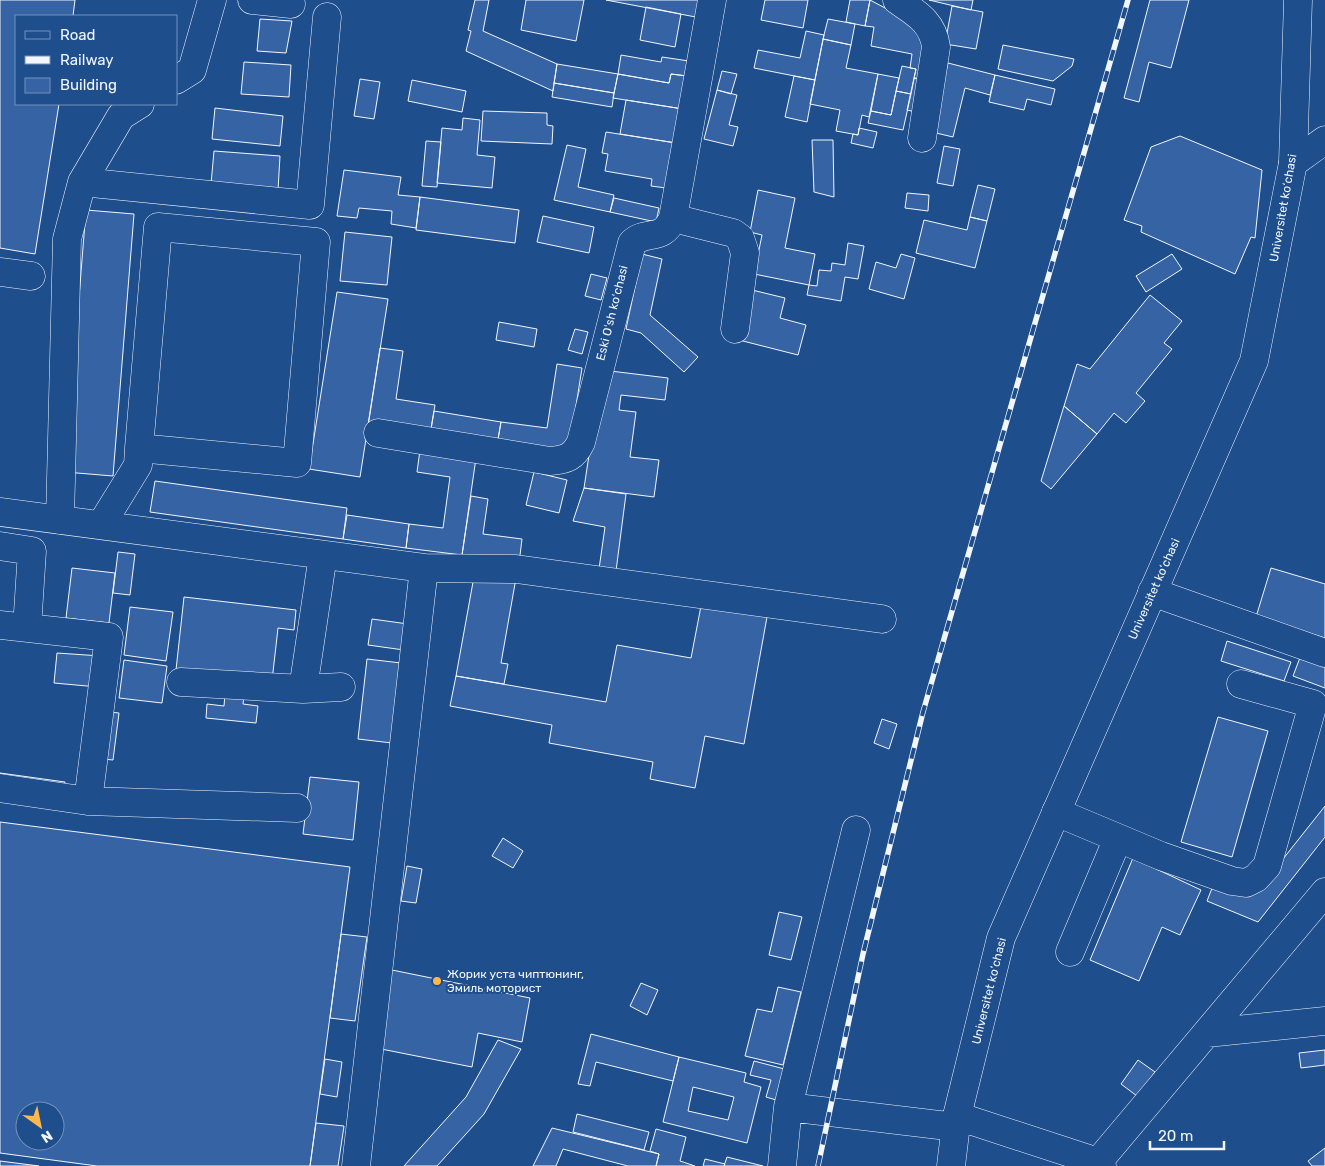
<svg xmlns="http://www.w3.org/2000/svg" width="1325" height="1166" font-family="Rubik,sans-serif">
<rect width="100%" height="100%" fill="#1f4e8c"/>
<path fill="#3563a3" stroke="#f2f6ff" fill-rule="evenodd" d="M0 0H75L73 16H16V104H59L35 254 0 248Z
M475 0H489L483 31 557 64 553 91 466 51 471 31 468 30Z
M526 0H584L576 41 521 30Z
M606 0H704L701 18Z
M765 0H808L803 28 761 20Z
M850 0H870L865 26 846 22Z
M870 0 921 27 927 80 914 78 916 69 910 68 912 54 871 46 874 27 865 26Z
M929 0H973L971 10Z
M1150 0H1189L1171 68 1149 62 1139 102 1124 98Z
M952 6 983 12 976 49 945 44Z
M646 7 681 14 675 47 640 40Z
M260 19 292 21 286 53 257 51Z
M828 19 855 24 851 45 823 39Z
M806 31 824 35 815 80 754 68 758 50 800 58Z
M823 39 851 45 846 68 878 74 869 117 862 115 858 135 836 131 840 110 810 104Z
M1003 45 1074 59 1072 66 1053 81 998 69Z
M621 55 661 62 662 57 689 61 687 76 671 74 669 83 618 74Z
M244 62 291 65 289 97 241 94Z
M948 63 995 75 990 95 965 88 953 137 932 132Z
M557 64 618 74 614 93 554 83Z
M902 66 916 69 911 94 896 91Z
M722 71 737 74 731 94 717 90Z
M618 74 669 83 671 74 687 76 683 109 613 98Z
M878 74 899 78 891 115 871 111Z
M995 75 1055 89 1051 105 1027 99 1024 110 989 102Z
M794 76 815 80 807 122 785 117Z
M914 78 927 80 920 113 907 110Z
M360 79 380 82 374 119 354 116Z
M412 80 466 91 462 112 408 101Z
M554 83 614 93 612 107 552 97Z
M717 90 737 95 729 125 738 127 733 146 704 139Z
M896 91 911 94 903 130 868 123 871 111 891 115Z
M626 100 683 109 676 143 620 134Z
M215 108 283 116 280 146 212 139Z
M483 111 547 113V125L553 126 552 144 481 141Z
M463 118 480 120 477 155 495 157 492 188 437 183 442 128 462 130Z
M859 128 877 132 873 148 851 143 853 134 858 135Z
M606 132 676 143 666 188 651 186 652 179 605 171 608 154 602 153Z
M1180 136 1262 170 1255 238 1251 237 1235 274 1141 232 1142 226 1124 220 1151 147Z
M812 140H833L834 197 814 192Z
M426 141 441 142 437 187 422 186Z
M567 145 586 149 578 187 614 195 610 212 554 200Z
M944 146 960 149 953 186 937 183Z
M214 151 280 156 278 190 211 184Z
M344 170 401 177 398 195 420 197 416 228 391 224 392 211 359 208 357 218 337 216Z
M978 185 995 189 987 221 970 217Z
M758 190 795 198 785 248 815 254 809 285 754 274 762 235 750 232Z
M907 193 929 195 928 211 905 208Z
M420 197 519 210 515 243 416 230Z
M614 198 659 208 656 222 610 212Z
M86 210 134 214 113 476 65 472Z
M543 216 594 227 589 253 537 242Z
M970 217 987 221 975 268 916 253 924 220 967 230Z
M345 232 392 237 387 285 340 281Z
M848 243 864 246 858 279 845 277 841 301 807 295 809 285 817 286 819 270 831 271 832 263 845 265Z
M642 254 662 259 650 315 698 357 684 372 641 333 626 329Z
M901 254 915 258 904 299 869 289 876 262 896 268Z
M1172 254 1182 269 1146 292 1136 276Z
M591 274 607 278 601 300 585 296Z
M752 290 785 298 780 318 806 325 798 355 739 340Z
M337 292 388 299 360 477 309 469Z
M1150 295 1182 321 1164 343 1172 349 1136 393 1145 401 1126 423 1114 413 1097 434 1064 406 1077 364 1090 369Z
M499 322 537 329 534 347 496 340Z
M575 329 588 332 582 354 568 350Z
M380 348 403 351 396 399 435 405 430 435 368 425Z
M557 364 582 368 568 456 497 445 501 422 547 428Z
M602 370 668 378 665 400 621 395 619 410 636 412 630 457 659 460 654 497 584 488Z
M1064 406 1097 434 1051 489 1041 481Z
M434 411 501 422 497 445 430 435Z
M420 450 476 458 462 555 406 548 409 524 443 528 450 477 417 472Z
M534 472 567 480 559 513 526 505Z
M155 481 347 508 343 539 150 512Z
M584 488 626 494 616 571 599 569 605 527 573 521Z
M471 496 488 499 483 534 522 539 519 563 462 555Z
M347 515 409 524 406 548 343 539Z
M118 552 135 554 130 595 113 593Z
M72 568 115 573 109 623 66 618Z
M1271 568 1325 584V638L1256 617Z
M475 571 516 578 501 663 508 664 504 684 456 676Z
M184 597 296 610 294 630 278 628 272 681 176 670Z
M701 606 767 617 744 744 705 736 695 788 650 779 653 762 549 743 552 725 450 706 456 676 606 702 617 645 691 658Z
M130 607 173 612 166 661 124 655Z
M372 619 408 624 404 650 368 645Z
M1227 641 1291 662 1284 681 1221 661Z
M57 653 101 656 98 687 54 683Z
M1301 655 1325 664V688L1293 676Z
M367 659 401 663 392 743 358 739Z
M124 660 167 666 162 703 119 698Z
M225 694 244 696 243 704 258 706 256 723 206 718 207 704 224 706Z
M109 712 119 713 113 760 103 759Z
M1218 717 1268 731 1232 857 1181 842Z
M882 719 897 724 889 749 874 743Z
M0 773 65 782 64 790 0 781Z
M310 777 359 782 353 840 303 834Z
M1325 806V837L1258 922 1207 901 1214 883 1260 888Z
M0 822 350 867 310 1166H97L0 1153ZM25 1111H55V1141H25Z
M503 838 523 851 513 868 492 856Z
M1133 858 1201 890 1180 935 1162 927 1139 981 1090 960Z
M407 866 422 869 416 903 401 901Z
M779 912 802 917 791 960 769 955Z
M341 934 367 937 355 1021 330 1018Z
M387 969 530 998 522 1042 478 1033 472 1067 371 1047Z
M641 983 658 990 647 1015 630 1006Z
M778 987 801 992 783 1065 745 1056 757 1009 772 1012Z
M591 1034 679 1057 673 1081 596 1062 590 1086 578 1084Z
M498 1040 521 1049 484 1114 437 1166H404L466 1097Z
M1325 1050V1065L1301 1068 1299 1053Z
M679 1057 746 1073 744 1082 761 1087 747 1143 663 1122ZM693 1087 734 1097 728 1120 688 1111Z
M325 1059 342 1062 337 1097 320 1094Z
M1138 1060 1155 1072 1137 1096 1121 1084Z
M754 1061 792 1071 783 1102 766 1097 771 1080 750 1075Z
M577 1114 649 1132 644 1150 573 1132Z
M316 1123 344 1126 338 1166H310Z
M552 1128 659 1154 656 1166H628L563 1149 556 1166H533Z
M656 1129 686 1137 680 1161 695 1166H656L659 1154 650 1151Z
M1325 1148V1166H1312L1308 1161Z
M727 1157 763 1166H724Z
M705 1159 725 1164 724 1166H703Z
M0 1161 39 1166H0Z"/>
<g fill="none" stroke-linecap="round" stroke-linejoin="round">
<defs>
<path id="minor" d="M252 0 291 4
M897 0C916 13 933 22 936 47L922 138
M176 80 192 70 212 0
M1293 163 1325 140
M82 182 121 116 140 104
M673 218 733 233 740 238 745 253 735 329
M0 272 31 276
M378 433 550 461C566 460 574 457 581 442L632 243C647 229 662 243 673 218L712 0
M0 512 424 568 356 1166
M60 520 67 239 82 182 310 205 327 17
M101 525 138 465 139 448 158 227 316 242 297 463 139 448
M0 546 32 551 27 628
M424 568 516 569 882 619
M1152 592 1325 653
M0 625 109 637 88 801
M181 682 303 689 341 687
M303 689 323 555
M0 788 88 801 297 808
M1056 812 1161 856 1232 881 1246 883 1256 878 1267 866 1313 704 1241 684
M1070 952 1118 838
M1207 1033 1325 1021
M788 1107 856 830
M957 1116 1098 1162 1102 1166
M1098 1162 1325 892
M782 1166 788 1107 956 1127"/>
<path id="major" d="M951 1166 957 1116 1001 938 1254 361 1293 163 1298 0"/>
</defs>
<use href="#minor" stroke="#f2f6ff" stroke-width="29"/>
<use href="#major" stroke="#f2f6ff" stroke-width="29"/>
<use href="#minor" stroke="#1f4e8c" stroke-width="28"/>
<use href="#major" stroke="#1f4e8c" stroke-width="28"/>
<defs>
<path id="rail" d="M818 1166 863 954 923 712 1128 0"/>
</defs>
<use href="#rail" stroke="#f2f6ff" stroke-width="5.5"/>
<use href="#rail" stroke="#1f4e8c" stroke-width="4" stroke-dasharray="11" stroke-linecap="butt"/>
</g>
<circle fill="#ffb74d" stroke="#1f4e8c" stroke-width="2" cx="437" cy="981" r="5"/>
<g text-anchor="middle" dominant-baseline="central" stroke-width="4" stroke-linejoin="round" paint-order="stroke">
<g font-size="12" fill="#f2f6ff" stroke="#1f4e8c">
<text transform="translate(1283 208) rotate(-80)">Universitet kо‘chasi</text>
<text transform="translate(612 313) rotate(-76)">Eski Oʻsh koʻchasi</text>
<text transform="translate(1154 589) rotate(-66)">Universitet kо‘chasi</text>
<text transform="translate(989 991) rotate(-76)">Universitet kо‘chasi</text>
</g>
<g font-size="12" fill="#f2f6ff" stroke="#1f4e8c" text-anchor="start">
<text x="447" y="974">Жорик уста чиптюнинг,<tspan x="447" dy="14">Эмиль моторист</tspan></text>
</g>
</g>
<rect x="15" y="15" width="162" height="90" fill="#1f4e8c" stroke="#7391ba"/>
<rect x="25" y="31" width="25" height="8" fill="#1f4e8c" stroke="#7391ba"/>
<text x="60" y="40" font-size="15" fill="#f2f6ff">Road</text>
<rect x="25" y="56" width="25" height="8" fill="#f2f6ff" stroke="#7391ba"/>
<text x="60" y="65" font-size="15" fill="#f2f6ff">Railway</text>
<rect x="25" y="78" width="25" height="15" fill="#3563a3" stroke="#7391ba"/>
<text x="60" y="90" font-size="15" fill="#f2f6ff">Building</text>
<g transform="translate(40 1126) rotate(147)"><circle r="24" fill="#1f4e8c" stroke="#7391ba"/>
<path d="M0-4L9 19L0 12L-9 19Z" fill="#ffb74d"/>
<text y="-8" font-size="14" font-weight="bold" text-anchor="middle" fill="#f2f6ff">N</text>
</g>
<path d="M1150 1141v8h74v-8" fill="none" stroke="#f2f6ff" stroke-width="2.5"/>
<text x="1158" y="1141" font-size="15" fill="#f2f6ff" stroke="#1f4e8c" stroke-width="4" paint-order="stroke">20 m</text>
</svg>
